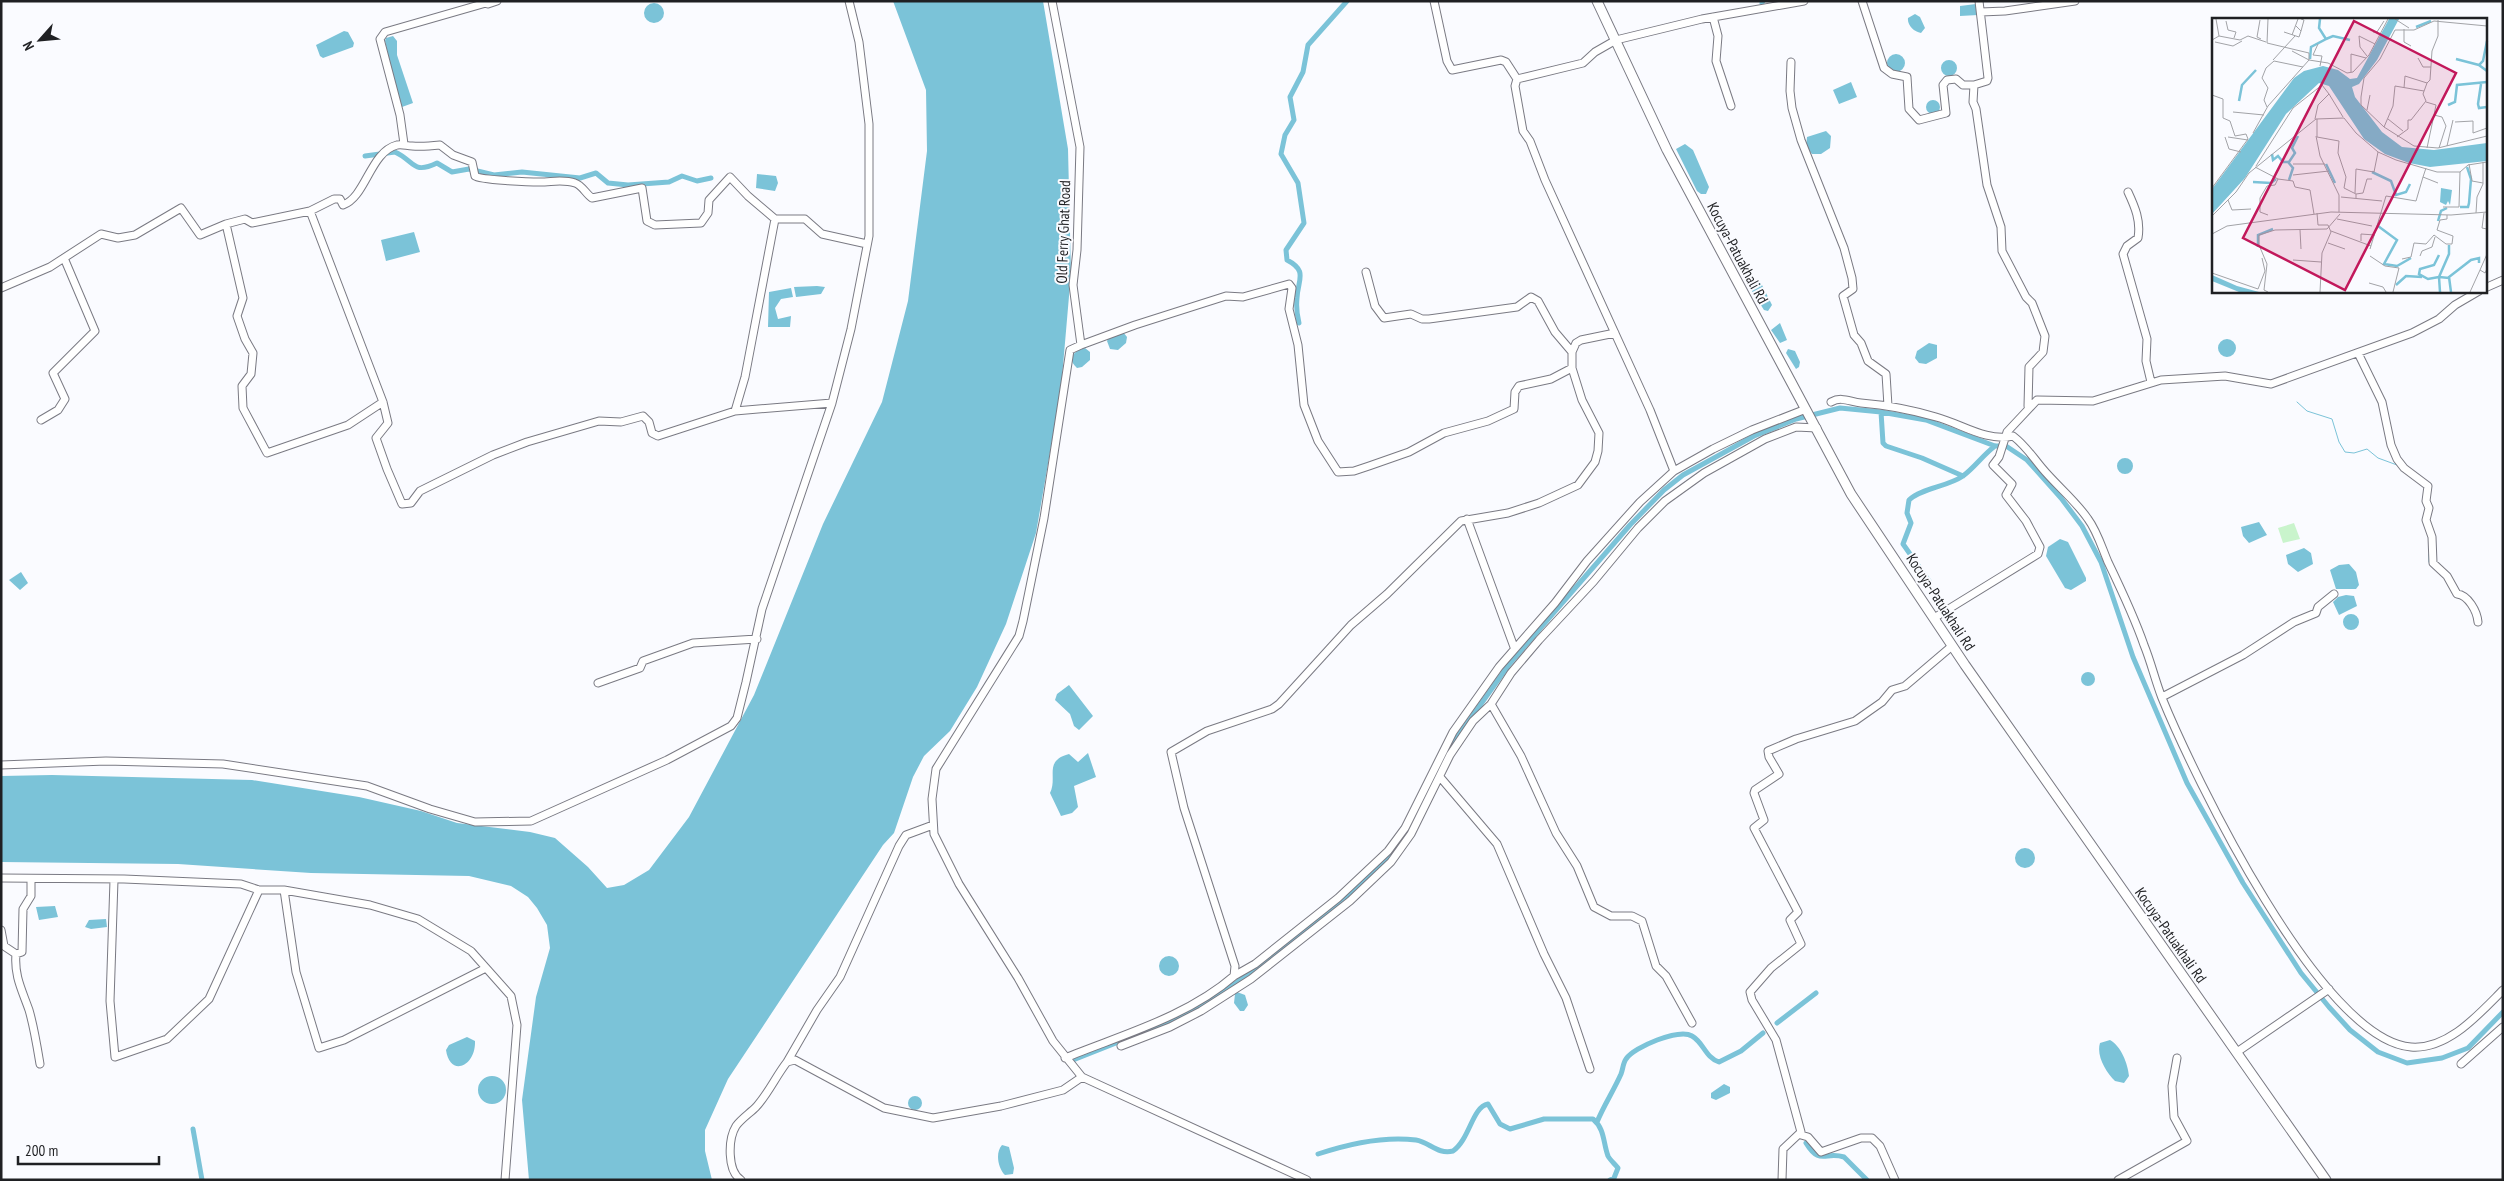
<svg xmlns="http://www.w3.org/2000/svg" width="2504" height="1181" font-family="'PT Sans Narrow',sans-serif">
<rect width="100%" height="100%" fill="#fafbff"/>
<path fill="#c9f4cc" d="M2294 523 2300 539 2283 543 2278 528Z"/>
<path fill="#7bc3d8" d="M893 1H1043L1068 149 1071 273 1061 389 1036 533 1006 624 977 687 950 731 924 756 913 777 894 833 883 845 728 1079 705 1130V1151L712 1180H529L522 1100 536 997 550 948 547 925 537 908 528 897 511 886 469 876 311 873 178 864 1 862V776L52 775 252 780 359 797 421 811 457 823 530 832 555 838 588 867 607 888 624 885 649 870 689 817 754 695 823 524 882 402 908 301 927 151 926 90Z
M644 13a10 10 0 1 1 20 0a10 10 0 1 1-20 0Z
M1976 4 1978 15 1960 16V6Z
M1915 14 1920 17 1925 28 1921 33C1914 32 1907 25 1908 18Z
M344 31 348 32 354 43 353 47 323 58 320 56 316 45Z
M393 36 397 41V55L413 103 402 107 399 103 385 41 386 38Z
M1887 63a9 9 0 1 1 18 0a9 9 0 1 1-18 0Z
M1941 68a8 8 0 1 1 16 0a8 8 0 1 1-16 0Z
M1851 82 1857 97 1839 104 1833 90Z
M1926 107a7 7 0 1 1 14 0a7 7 0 1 1-14 0Z
M1826 131 1831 136 1830 148 1821 154H1812L1806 147 1807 137Z
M1685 144 1693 150 1709 187 1706 194H1701L1697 191 1676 149Z
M757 174 776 176 778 183 775 191 756 188Z
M414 232 420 252 386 261 381 240Z
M1757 279 1761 283 1772 305 1768 311 1764 310 1748 285Z
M817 286 825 287 821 294 796 297 794 287Z
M791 288 793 297 781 299 775 308 778 319 791 316 790 327H768L769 292Z
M1780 323 1787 340 1780 343 1771 330Z
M1123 332 1127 337 1126 343 1118 350 1110 349 1107 341 1109 337Z
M2218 348a9 9 0 1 1 18 0a9 9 0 1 1-18 0Z
M1929 343 1937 345V358L1926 364 1919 363 1915 358 1917 351Z
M1085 348 1090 352V360L1082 367 1077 368C1066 358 1074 351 1085 348Z
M1788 349 1795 351 1800 362 1799 367 1796 369 1786 353Z
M2117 466a8 8 0 1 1 16 0a8 8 0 1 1-16 0Z
M2259 522 2267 535 2249 543 2243 536 2241 527Z
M2060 539 2068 542 2086 578V581L2071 590 2065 588 2046 556 2048 547Z
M2304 548 2311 553 2313 564 2298 572 2288 564 2286 555Z
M2349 564 2356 572 2359 585 2356 589H2336L2330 570 2339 565Z
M21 572 28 583 20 590 9 580Z
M2346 595 2354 596 2357 606 2339 615 2333 602 2338 597Z
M2343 622a8 8 0 1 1 16 0a8 8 0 1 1-16 0Z
M2081 679a7 7 0 1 1 14 0a7 7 0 1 1-14 0Z
M1069 685 1093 716 1079 730 1074 726 1070 714 1055 700 1057 694Z
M1088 753 1096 777 1074 786 1078 807 1072 813 1061 816 1050 793C1058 777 1043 761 1069 754L1078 762Z
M2015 858a10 10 0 1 1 20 0a10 10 0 1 1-20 0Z
M55 906 58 917 39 920 36 907Z
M106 919 107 927 91 929 85 927 89 920Z
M1159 966a10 10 0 1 1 20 0a10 10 0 1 1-20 0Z
M1237 992 1245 995 1248 1005 1244 1011H1240L1234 1003 1235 994Z
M467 1037 475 1041C476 1066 450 1078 446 1050L449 1045Z
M2110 1040C2121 1046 2128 1064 2129 1076L2124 1083 2115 1081C2106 1072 2096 1056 2100 1043Z
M478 1090a14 14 0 1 1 28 0a14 14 0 1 1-28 0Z
M1724 1084 1730 1087V1093L1716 1100 1711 1098V1093Z
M908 1103a7 7 0 1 1 14 0a7 7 0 1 1-14 0Z
M1002 1145 1009 1147 1014 1168 1013 1174 1005 1175C998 1168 995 1153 1002 1145Z"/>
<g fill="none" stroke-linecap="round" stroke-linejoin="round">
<path stroke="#7bc3d8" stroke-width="1" d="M2297 402 2307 411 2332 419 2339 442 2345 452 2354 453 2367 449 2378 458 2397 465
M2429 554V562L2433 568"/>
<path stroke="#7bc3d8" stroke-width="5" d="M1762 3 1763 1
M365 156 395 152C415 161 412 175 437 163L452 172 469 169 494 175 522 172 580 178 596 173 608 183 628 185 669 182 682 176 697 181 711 178
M1299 323C1297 315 1296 307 1297 298 1298 279 1308 271 1287 260L1286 250 1304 223 1298 183 1281 154 1285 135 1294 120 1290 97 1303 72 1308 45 1347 1
M1881 412 1883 443 1886 446 1922 458 1963 476
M1929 581 1903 544 1911 523 1907 513 1909 500C1922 488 1947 487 1963 476 1975 467 1983 455 1995 446
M1777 1023 1816 993
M1073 1060 1164 1024 1219 995 1270 959 1345 899 1374 873 1404 838 1449 749 1510 663 1630 525 1664 490 1683 475 1754 436 1796 419 1840 408 1881 412 1926 420 1995 446H2006L2027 460 2061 498 2082 526 2101 562 2133 657 2187 783 2243 883 2301 973 2329 1007 2350 1030 2378 1052 2407 1063 2442 1058 2468 1048 2503 1012
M1597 1122C1604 1105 1614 1090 1621 1074 1623 1069 1623 1063 1626 1059 1634 1047 1679 1028 1692 1036 1704 1043 1705 1057 1719 1062L1741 1051 1763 1033
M193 1129 202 1180
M1806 1143C1820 1166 1825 1151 1844 1157L1867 1180
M1318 1154C1348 1144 1384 1136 1416 1140 1429 1142 1438 1155 1453 1151 1470 1139 1472 1107 1488 1104L1500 1124 1510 1129 1544 1119H1593C1605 1129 1603 1143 1608 1156 1610 1160 1615 1164 1618 1168L1614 1178 1610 1180"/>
<defs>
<path id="minor" d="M486 1 488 4 497 1
M1052 1 1080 147 1077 250 1073 285 1081 345 1070 350 1044 518 1023 621 1019 636 936 769 932 799 934 834 959 884 1018 978 1053 1041 1082 1077 1307 1180
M1434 1 1447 61 1452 70 1501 60 1506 62 1517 79 1583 63 1595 52 1616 40 1702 19 1804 1
M1862 1 1884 68 1892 74 1907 77 1909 109 1919 120 1946 113 1943 85 1947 80 1956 79 1963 85H1974
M1979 1 1988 78 1987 81 1974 85 1973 102 1976 109 1987 185 2001 227 2002 251 2026 297 2032 303 2045 336 2043 352 2029 367 2028 406
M1981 12 2005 11 2075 1
M1713 17 1718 36 1716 61 1731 106
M1791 62 1790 91 1792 108 1801 140 1844 248 1852 278 1853 289 1843 296 1854 335 1861 343 1868 361 1886 374 1888 406
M1517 79 1515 86 1523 131 1530 141 1545 180 1650 410 1674 471
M404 144 400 115 380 39 385 32 486 3
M2128 192C2135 207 2141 221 2138 238L2127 246 2123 254 2147 339 2146 361 2151 382
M310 211 383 402 388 423 376 438 387 469 402 504 411 503 420 491 493 455 527 442 599 421 621 422 643 416 649 422 652 433 658 436 735 411 832 403
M1366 272 1375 306 1384 318 1411 314 1422 319H1429L1517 307 1531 297 1538 301 1555 332 1572 352
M1 288 50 267 101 234 118 238 135 235 181 208 200 235 226 224
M2485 288 2503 280
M1081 345 1135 325 1226 296 1243 297 1289 284 1292 288 1289 309 1298 345 1304 405 1318 441 1338 472 1354 471 1369 466 1409 452 1444 433 1488 421 1514 409 1515 392 1519 386 1551 379 1572 368
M2358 353 2382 402 2391 445 2397 459 2404 468 2428 486 2426 501 2429 508 2426 520 2432 537 2433 563 2447 576 2457 594C2468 595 2477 611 2478 622
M383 402 348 425 267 453 243 408 242 386 251 374 253 353 245 339 237 316 243 298 226 224 245 219 252 223 310 211 334 199H340L343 205C366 197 370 152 397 145 403 144 407 146 412 146 422 147 431 146 440 145L453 155 472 162 475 176C480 180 530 182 540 182 552 182 563 179 575 183 582 185 586 194 592 198L642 188 647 221 655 225 701 223 708 213 709 200 730 177 748 196 775 219H805L822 234 867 244
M1831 402C1842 396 1850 402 1861 403 1886 405 1912 410 1936 417 1962 424 1986 442 2013 436 2025 445 2032 456 2042 468 2056 485 2075 500 2088 519 2097 531 2102 548 2108 562 2121 589 2134 616 2144 645 2151 662 2155 680 2162 698 2194 776 2321 1040 2411 1047 2448 1050 2479 1014 2503 990
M735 411 745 377 775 219
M41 420 58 410 65 399 53 373 95 331 64 258
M1467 519 1514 647
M1934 618 2038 554 2040 547 2026 521 2006 495 2012 484 1993 465 1999 457 2007 432 2037 400 2093 401 2161 380 2225 376 2271 384 2412 333 2439 319 2455 305 2479 291
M598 683 640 668 643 661 693 643 757 639
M2162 697 2243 655 2294 622 2316 613 2318 607 2334 594
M1491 704 1521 756 1556 833 1577 866 1594 907 1611 916H1632L1642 921 1656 966 1666 976 1692 1023
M1 765 106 761 223 764 367 786 430 809 475 822 531 821 667 760 731 726 737 718 746 682 762 609 832 403 851 329 869 236V124L859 42 849 1
M1440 777 1497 844 1544 954 1566 998 1590 1069
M1 878 124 879 241 884 259 890H284L370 905 418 919 471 951 511 996 517 1025 505 1180
M31 879V896L23 909 22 952 16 954C14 976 22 990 29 1010 34 1027 37 1046 40 1064
M114 880 110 1001 115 1057 167 1039 209 999 259 890
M284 890 296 972 319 1048 344 1040 486 968
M1 930 4 946 16 954
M1234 976 1255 964 1338 898 1388 851 1405 828 1453 732 1499 667 1555 603 1587 561 1640 502 1674 471 1713 449 1752 430 1806 409
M1121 1046 1170 1027 1201 1011 1251 979 1350 901 1391 862 1411 834 1450 755 1473 721 1491 704 1511 673 1539 640 1594 581 1638 528 1665 501 1704 473 1765 439 1796 427 1817 428
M2237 1052 2329 989
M1065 1058C1121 1035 1187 1017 1234 976L1235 966 1184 808 1171 752 1207 731 1272 709 1279 704 1351 625 1387 594 1461 521 1508 513 1539 503 1578 485 1595 462 1598 451 1599 433 1582 400 1572 368V352L1576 343 1581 340 1615 333
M787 1062 817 1010 840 977 899 846 906 835 933 825
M2461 1064 2503 1027
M1801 1135 1808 1137 1821 1152 1861 1138H1872L1880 1146 1895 1180
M741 1180C727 1171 728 1139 736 1126 741 1119 750 1113 756 1107 768 1094 776 1076 787 1062L795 1060 884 1108 933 1118 1001 1106 1063 1090 1082 1077
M1782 1180 1783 1149 1801 1132 1776 1040 1752 1000 1750 992 1771 968 1801 944 1790 920 1798 912 1754 828 1764 820 1754 793 1755 790 1779 774 1769 757 1768 751 1796 739 1855 721 1882 702 1892 690 1905 686 1952 646
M2118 1180 2187 1141 2174 1117 2172 1086 2177 1058"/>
<path id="major" d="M1597 1 1667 150 1851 494 1965 665 2326 1180"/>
</defs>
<use href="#minor" stroke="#7a7a83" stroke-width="9"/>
<use href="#major" stroke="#7a7a83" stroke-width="11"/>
<use href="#minor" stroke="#fff" stroke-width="7"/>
<use href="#major" stroke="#fff" stroke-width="9"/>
</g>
<g text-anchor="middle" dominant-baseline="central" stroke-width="4" stroke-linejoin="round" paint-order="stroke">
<g font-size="15" fill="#1f2023" stroke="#fafbff">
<text transform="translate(1063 232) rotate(-88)">Old Ferry Ghat Road</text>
<text transform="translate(1738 253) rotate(62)">Kocuya-Patuakhali Rd</text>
<text transform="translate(1941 602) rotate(57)">Kocuya-Patuakhali Rd</text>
<text transform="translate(2171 935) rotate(55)">Kocuya-Patuakhali Rd</text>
</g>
</g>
<g transform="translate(2212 18)">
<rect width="275" height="275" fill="#fafbff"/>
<path d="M177 1H187L165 42 147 66 140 69 143 79 170 114 190 129 222 132 275 125V143L218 149 197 145 173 136 152 121 117 68 107 65 74 96 33 160 0 196V171L82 60 92 53 111 48 126 52 138 61 145 60ZM229 170 240 172 238 187 236 183 234 187 228 184ZM0 257 25 268 47 274H27L0 263Z" fill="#7bc3d8"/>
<path fill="none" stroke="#7bc3d8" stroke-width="2.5" d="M204 9 219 3M114 21 121 18 138 22M275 23 271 43 267 47 275 53M98 41 99 29 114 21 107 10 108 1M244 41 267 47M269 66 266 86 267 90 275 89M27 83 30 67 44 52M236 87 243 84 245 67 275 64M60 136 61 142 66 138 71 144H77L83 135 80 130 86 118M76 144 81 150 77 162M114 146 123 165M160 154 179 163 184 177 194 174 198 166M41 164 59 165 64 161M248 189H256L257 185 259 161 255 149M226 203 229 193 235 190M166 208 185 222 172 246 185 248 199 240M46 229V217L61 211M227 237 222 247 208 251 207 256 216 261 227 259 228 274M237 260 227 259 237 236V227M184 267 194 258 210 259M239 274 237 259 259 242 267 240V245"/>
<path fill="none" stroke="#a2a3a7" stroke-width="1" d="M4 1 7 18M56 1 55 25 97 35V42L80 33M183 1 197 10M48 2 45 19 49 21M14 3 16 12 24 14 22 20M84 8 89 13 92 2 89 1M275 8 222 3 202 12H183L168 41 152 60 149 79V87L172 109 202 128 226 130 275 118M192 11V24L199 28M72 14 87 19 89 13M161 14H165L172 3M80 17 86 1M0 22 7 18 28 22 36 18 54 24M3 24 21 28 30 23M106 26 101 37 110 38 108 48M155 38 148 29 147 18 163 26M206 40 211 49H219M61 42 83 18M139 54V36L154 40M215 65 218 62 220 33 226 18V2M117 76 131 99M0 77 11 81V100L18 103 23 118 34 116 36 121 0 170M214 84 224 87 222 97M55 89 52 82 56 70 50 60 54 50 62 43 91 49M155 92 158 77M21 94 52 97M105 101V119L127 123 126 135 134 159 132 170 144 176V180M176 101 191 113M243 104 261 103V115L275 110M172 109 181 88 183 68 212 73M41 115 56 88 97 42 116 45 135 55 141 54 157 37 176 1M104 118 108 138 127 177V194M13 119 17 131 29 134M16 119 36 122M185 119 196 111V102H199L214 83 211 76 215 65 193 58 192 70M235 128 241 102M215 130 222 97 230 99 234 108 227 130M81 146H113M257 146 260 163 271 165M44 148 81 90 110 67 117 76 106 87 103 101M43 149 66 161 81 163 83 169 98 172 102 196M214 150 211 159 226 165M81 157 117 153M143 175 144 151 162 154 166 134M144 176 151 175 155 161H160M129 179 170 183M16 182 20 192 39 191M231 189H247L248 154M105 195 106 207H116L119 214 110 235 108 274M264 195 265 179 271 166V144M272 195 270 210 275 211M56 197 48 194V180L55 168 63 167 66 161M0 198 24 174 37 155 104 101 132 100 144 115 166 134 184 142 225 154H248L256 147 275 144M125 201 160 208M88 212 89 231M119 213 159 228M0 216 15 208 119 194 239 197 275 194M149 223V216L163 217M116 225 133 231M158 231 174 178 204 183 211 159M275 236 268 252 273 255 275 251M158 238 173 248 187 250 181 274M208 238 210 233 220 229 223 219M190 241 199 239 202 225 214 226 222 217 234 226H240L241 218 225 212 228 202 235 201V197M81 242 109 244M0 255 46 271 53 253 50 240M157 265 171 269 174 274M56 274 52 272 55 246 47 227V217L63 212 115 211 128 196M258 274 268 252"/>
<path fill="#c2185b" fill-opacity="0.15" stroke="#c2185b" stroke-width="2.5" d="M142 3 244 55 133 272 31 220Z"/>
<rect width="275" height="275" fill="none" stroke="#1f2023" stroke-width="2.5"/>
</g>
<rect width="2504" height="1181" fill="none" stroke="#1f2023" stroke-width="5"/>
<g transform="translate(40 40) rotate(243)" stroke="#fafbff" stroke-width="4" paint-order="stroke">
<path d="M0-4L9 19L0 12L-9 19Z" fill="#1f2023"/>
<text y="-8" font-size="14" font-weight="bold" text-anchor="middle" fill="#1f2023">N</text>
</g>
<path d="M18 1156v8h141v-8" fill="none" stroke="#1f2023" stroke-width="2.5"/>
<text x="25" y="1156" font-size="15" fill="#1f2023" stroke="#fafbff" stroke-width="4" paint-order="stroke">200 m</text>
</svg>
